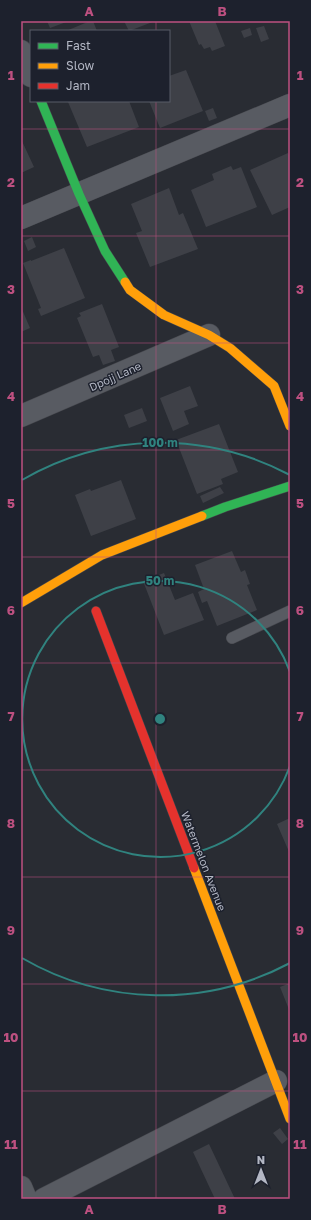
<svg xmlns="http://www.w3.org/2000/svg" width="311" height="1220" font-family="'Golos Text',sans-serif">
<rect width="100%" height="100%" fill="#292c33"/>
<path fill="#3e4047" d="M47 21H69L50 28Z
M90 21H93L97 31H66Z
M124 21H155L129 31Z
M189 21H215L225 46 212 51 210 47 204 49 201 44 199 45Z
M264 26 269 39 261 42 256 28Z
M250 28 252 35 244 38 241 31Z
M186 70 203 111 160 128 149 101H169V76Z
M71 101H129L139 127 87 147 68 102Z
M213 108 217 118 209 121 205 111Z
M21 139 34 167 21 173Z
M288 153 290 157V207L272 215 250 170Z
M231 166 233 170 241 167 257 207 206 227 191 190 214 180 212 174Z
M169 188 179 215 183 213 198 249 150 267 136 233 142 231 131 204Z
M32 237 36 247 28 251 24 241Z
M64 248 85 298 41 316 38 309 41 308 23 263 31 260V261Z
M102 304 119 347 111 350 115 361 103 365 99 355 93 357 77 318 81 316 79 313Z
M21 307 30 328 21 332Z
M190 386 198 406 184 411 189 424 173 431 160 398Z
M142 408 147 421 129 428 124 415Z
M219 424 238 472 221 479 223 484 197 494 176 440Z
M121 480 136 519 91 536 75 495 90 489 91 491Z
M220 487 224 493 203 503 200 496Z
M232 551 241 572 245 570 250 584 247 585 257 610 217 626 207 601 202 603 198 592 204 589 195 565Z
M164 573 175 600 193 593 204 620 164 635 143 581Z
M290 818V854L277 824Z
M290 983V1012L280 987Z
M280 1128 288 1139 282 1144 273 1133Z
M209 1144 235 1199H215L193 1152Z"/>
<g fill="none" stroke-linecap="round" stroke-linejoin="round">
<defs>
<path id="lane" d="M232 638 290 611"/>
<path id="street" d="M21 51 31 76
M21 218 290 105
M21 416 209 335
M21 1187 26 1199
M44 1199 276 1081"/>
<path id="fast" d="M41 101 79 194 105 251 125 282
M202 516 225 507 290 486"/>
<path id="slow" d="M125 282 130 290 164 315 209 335 230 348 274 386 290 426
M21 603 102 555 202 516
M194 868 290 1119"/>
<path id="jam" d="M96 611 194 868"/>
</defs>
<use href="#lane" stroke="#45474d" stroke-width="12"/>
<use href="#street" stroke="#45474d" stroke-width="23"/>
<use href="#fast" stroke="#45474d" stroke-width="10"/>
<use href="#slow" stroke="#45474d" stroke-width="10"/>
<use href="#jam" stroke="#45474d" stroke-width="10"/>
<use href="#lane" stroke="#585b62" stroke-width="11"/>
<use href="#street" stroke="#585b62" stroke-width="22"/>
<use href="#fast" stroke="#30b455" stroke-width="9"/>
<use href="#slow" stroke="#ff9f0a" stroke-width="9"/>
<use href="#jam" stroke="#e5322d" stroke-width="9"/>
</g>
<path fill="none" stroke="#bd5080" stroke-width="1" stroke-opacity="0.55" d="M156 21V31M156 101V1199M21 129H290M21 236H290M21 343H290M21 450H290M21 557H290M21 663H290M21 770H290M21 877H290M21 984H290M21 1091H290"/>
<g fill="none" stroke="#30837f" stroke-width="2">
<path d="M290 766A138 138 0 1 1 290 672"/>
<path d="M290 963A276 276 0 0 1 22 958M22 480A276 276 0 0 1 290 475"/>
</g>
<g text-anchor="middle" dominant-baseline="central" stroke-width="3" stroke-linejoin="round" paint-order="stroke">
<g font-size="11" fill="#b3b7c4" stroke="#1d212d">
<text transform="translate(115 376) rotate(-24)">Dpojj Lane</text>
<text transform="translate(204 861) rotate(69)">Watermelon Avenue</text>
</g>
</g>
<circle cx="160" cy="719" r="6" fill="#30837f" stroke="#1d212d" stroke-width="2"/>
<g font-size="12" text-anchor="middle" font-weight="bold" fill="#30837f" stroke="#1d212d" stroke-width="3" stroke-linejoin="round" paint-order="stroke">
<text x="160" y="447">100 m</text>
<text x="160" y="585">50 m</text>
</g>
<rect width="311" height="1220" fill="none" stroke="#1d212d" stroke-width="44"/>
<rect x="30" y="30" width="140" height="72" fill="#1d212d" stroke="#595d69"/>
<rect x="38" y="43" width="20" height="6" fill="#30b455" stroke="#595d69"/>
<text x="66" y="50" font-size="12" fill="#b3b7c4">Fast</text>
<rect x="38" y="63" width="20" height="6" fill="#ff9f0a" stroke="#595d69"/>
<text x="66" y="70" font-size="12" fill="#b3b7c4">Slow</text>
<rect x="38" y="83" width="20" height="6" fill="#e5322d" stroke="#595d69"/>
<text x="66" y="90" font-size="12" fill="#b3b7c4">Jam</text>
<g transform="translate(261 1170)" stroke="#1d212d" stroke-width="3" paint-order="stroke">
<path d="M0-3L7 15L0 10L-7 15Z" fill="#b3b7c4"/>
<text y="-6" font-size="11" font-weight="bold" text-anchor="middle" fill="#b3b7c4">N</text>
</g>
<rect x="22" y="22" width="267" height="1176" fill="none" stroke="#bd5080" stroke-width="1.5"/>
<g font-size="13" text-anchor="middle" font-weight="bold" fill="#bd5080">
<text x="89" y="16">A</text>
<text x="222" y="16">B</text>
<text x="11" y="80">1</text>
<text x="300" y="80">1</text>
<text x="11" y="187">2</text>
<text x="300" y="187">2</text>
<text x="11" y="294">3</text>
<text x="300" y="294">3</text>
<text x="11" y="401">4</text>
<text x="300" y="401">4</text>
<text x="11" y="508">5</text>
<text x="300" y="508">5</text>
<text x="11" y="615">6</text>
<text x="300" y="615">6</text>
<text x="11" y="721">7</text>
<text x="300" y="721">7</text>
<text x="11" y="828">8</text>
<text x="300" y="828">8</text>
<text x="11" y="935">9</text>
<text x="300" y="935">9</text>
<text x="11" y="1042">10</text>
<text x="300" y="1042">10</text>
<text x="11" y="1149">11</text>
<text x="300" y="1149">11</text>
<text x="89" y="1214">A</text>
<text x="222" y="1214">B</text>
</g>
</svg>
